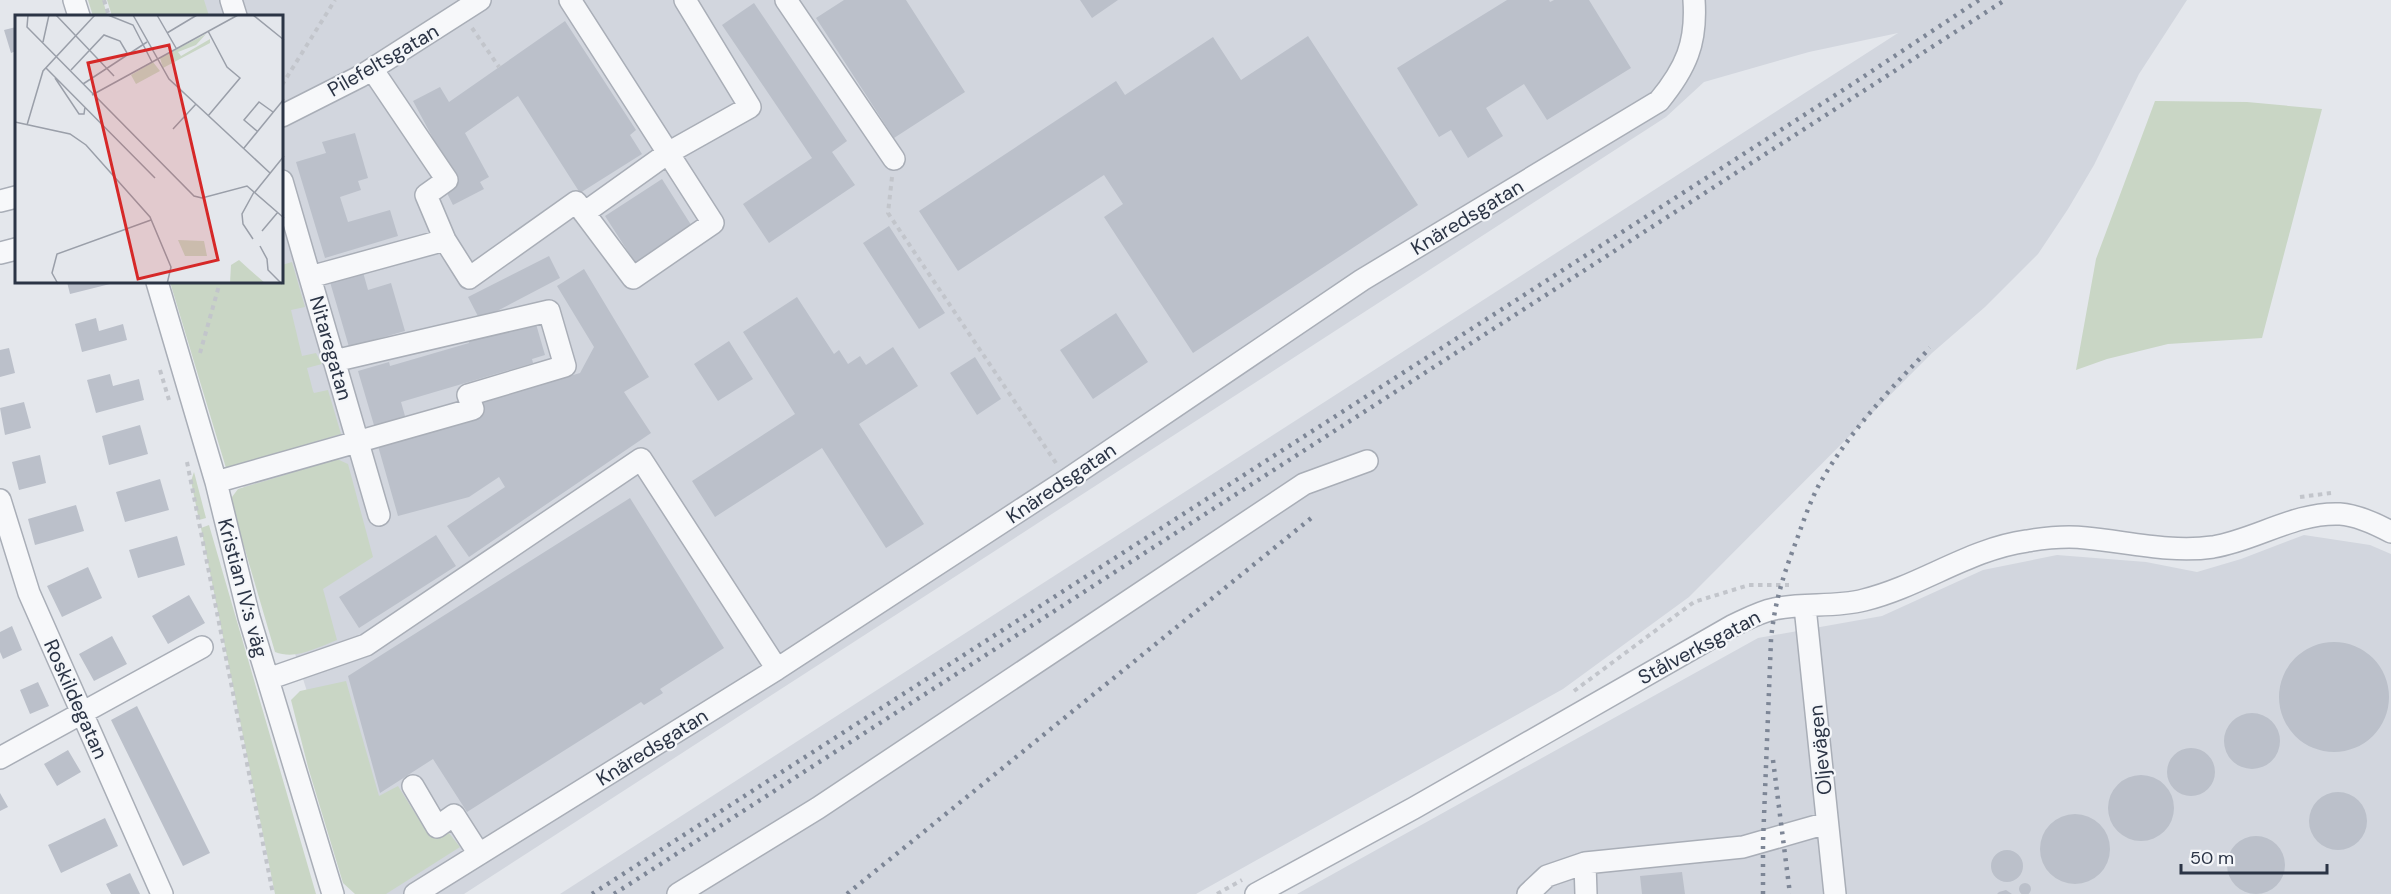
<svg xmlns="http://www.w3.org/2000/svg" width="2391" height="894" font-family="'DM Sans',sans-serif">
<rect width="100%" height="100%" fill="#e4e7ec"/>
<path fill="#d2d6de" d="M113 0H2187L2139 74 2094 165 2068 209 2038 254 1985 307 1932 353 1689 597 1563 689 1196 894H560L1898 33 1809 52 1704 82 1666 117 464 894H371L250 511 189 282H282V16H117Z
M2304 535 2370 545 2391 554V894H1297L1758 638 1882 616 1983 570 2057 555 2146 562 2197 572 2241 559Z"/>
<path fill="#c9d6c5" d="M88 0H103L107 16H93Z
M107 0H204L209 16H112Z
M2155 101 2247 102 2322 109 2262 338 2168 344 2107 359 2076 370 2096 259Z
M292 262 305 307 291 310 302 356 316 353 322 364 307 368 313 391 314 393 328 390 341 434 226 468 170 282H282V265Z
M337 459 348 464 373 557 323 589 337 640C316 648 296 660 275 652L233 509 232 497 238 489Z
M194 472 206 518 199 520 191 481Z
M209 525 316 894H275L201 528Z
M346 681 379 796 398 786 430 837 445 828 460 847 386 894H355L343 883 308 767 291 700 300 691Z"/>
<path fill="#bbc0ca" d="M844 0H906L965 92 894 138 816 18Z
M1080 0H1118L1092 18Z
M1507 0H1549L1550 2 1554 0H1589L1631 68 1547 120 1524 84 1486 108 1503 136 1468 158 1451 130 1439 137 1397 68Z
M754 3 847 141 832 152 855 185 769 243 743 204 812 158 722 25Z
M565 21 636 130 630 135 642 154 580 193 518 96 465 133 489 177 480 182 484 189 453 205 446 191 458 185 413 101 440 87 449 102Z
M16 27V51L11 53 4 30Z
M1308 36 1418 205 1193 353 1104 217 1123 204 1104 175 958 271 919 211 1116 81 1125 95 1213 37 1241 80Z
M355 133 368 178 358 181 361 190 340 197 348 222 390 210 398 236 325 258 296 162 326 153 322 142Z
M662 179 693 228 636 264 605 216Z
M889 226 945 313 919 329 863 243Z
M549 256 560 278 480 320 468 297Z
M584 269 649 377 624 392 651 433 469 557 447 526 505 487 499 477 469 497 398 516 378 446 481 416 477 403 580 373 594 347 557 286Z
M363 272 368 290 391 283 405 331 349 347 330 282Z
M67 282H109L110 284 70 294Z
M797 297 834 354 839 350 848 364 860 356 866 365 893 347 918 386 859 424 924 524 886 548 822 448 715 517 692 481 795 414 743 332Z
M1116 313 1148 362 1093 399 1060 350Z
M96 318 99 331 123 324 127 340 82 352 75 324Z
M522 323 523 328 536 324 545 355 532 359 533 363 401 402 407 423 376 432 358 371 389 362 390 366 469 343 468 339Z
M729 341 753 379 718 401 694 364Z
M9 348 15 373 0 377V350Z
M975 357 1001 399 977 415 950 373Z
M110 374 113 386 139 379 144 400 96 413 87 380Z
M24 402 31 428 5 435 0 408Z
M140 425 148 454 109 465 102 436Z
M40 455 46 483 19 490 12 462Z
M160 479 169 510 125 522 116 492Z
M630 498 724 648 660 689 663 693 644 705 641 702 467 812 433 759 380 793 348 676Z
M76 505 84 531 35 545 28 519Z
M436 535 456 566 359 628 339 597Z
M177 536 185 565 138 578 129 550Z
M88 567 102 598 62 617 47 586Z
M189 595 205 623 168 644 152 616Z
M12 626 22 650 3 659 0 652V632Z
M112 636 127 664 94 681 79 654Z
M2279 697a55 55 0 1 1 110 0a55 55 0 1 1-110 0Z
M38 682 49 706 30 714 20 690Z
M137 706 210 853 183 866 111 720Z
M2224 741a28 28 0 1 1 56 0a28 28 0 1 1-56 0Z
M2167 772a24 24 0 1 1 48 0a24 24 0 1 1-48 0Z
M68 750 81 772 57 786 44 764Z
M2108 808a33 33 0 1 1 66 0a33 33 0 1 1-66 0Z
M2309 821a29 29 0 1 1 58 0a29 29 0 1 1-58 0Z
M0 793 8 807 0 811Z
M2040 849a35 35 0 1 1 70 0a35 35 0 1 1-70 0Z
M105 818 118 846 61 873 48 845Z
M2227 865a29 29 0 1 1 58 0a29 29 0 1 1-58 0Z
M1991 866a16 16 0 1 1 32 0a16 16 0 1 1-32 0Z
M1682 872 1685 894H1642L1640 876Z
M130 873 140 894H111L106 884Z
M2019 889a6 6 0 1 1 12 0a6 6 0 1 1-12 0Z
M2006 890 2012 894H1997L1999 892Z"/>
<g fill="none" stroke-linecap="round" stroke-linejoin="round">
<defs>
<path id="minor" d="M74 0 79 16
M231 0 236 16
M786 0 894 159
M372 69 447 180 426 195 445 240
M282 116 361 76 480 0
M282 181 379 515
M0 201 16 197
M584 213 668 153 750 107 685 0
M0 253 16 249
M310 277 445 240 469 278 576 202 633 278 713 223 570 0
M157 282 216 482 249 617 333 894
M216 482 473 409 468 395 565 366 549 311 334 361
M0 500 29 593 162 894
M1805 607 1835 894
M268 679 366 645 641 459 777 669
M0 758 202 647
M413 786 437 827 454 815 479 854
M415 894 777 669 1068 479 1362 280 1659 101C1686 68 1697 43 1694 0
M678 894 818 808 1304 484 1367 461
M1256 894 1414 808 1732 626C1745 620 1759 612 1774 609 1803 602 1834 608 1864 600 1921 586 1969 549 2027 541 2045 538 2068 536 2086 538 2128 542 2170 553 2213 547 2256 540 2295 512 2340 514 2357 515 2376 524 2391 532
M1528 894 1547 876 1585 863
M1586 894 1585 863 1743 847 1827 823"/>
</defs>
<use href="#minor" stroke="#a9aeb7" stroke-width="24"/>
<path stroke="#c2c5cb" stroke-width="4" stroke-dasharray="4.5 4.5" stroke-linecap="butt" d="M104 0 109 16
M472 28 499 67
M282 85 335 0
M892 177 888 213 1056 463
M200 353 220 282
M160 370 169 400
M187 462 273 894
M2300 497 2331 493
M1574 691 1694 602 1749 585H1789
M1217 894 1242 880"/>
<use href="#minor" stroke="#f7f8fa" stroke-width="21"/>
<path stroke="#7d8696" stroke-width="4.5" stroke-dasharray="3 6" stroke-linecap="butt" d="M1773 760 1790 894
M592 894 1854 83 1979 0
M614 894 2005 0
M847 894 1315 515
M1763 894V842L1771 640C1774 606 1782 579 1794 547 1802 526 1809 503 1820 483 1850 431 1889 390 1930 348"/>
</g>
<g text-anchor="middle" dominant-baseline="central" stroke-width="4.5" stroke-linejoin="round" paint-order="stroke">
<g font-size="20" fill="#2b3445" stroke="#f4f6f9">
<text transform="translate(383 60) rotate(-30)">Pilefeltsgatan</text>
<text transform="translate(1467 217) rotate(-31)">Knäredsgatan</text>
<text transform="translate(331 348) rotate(74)">Nitaregatan</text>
<text transform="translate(1061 483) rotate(-34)">Knäredsgatan</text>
<text transform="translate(243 588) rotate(75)">Kristian IV:s väg</text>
<text transform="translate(1699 647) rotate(-28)">Stålverksgatan</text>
<text transform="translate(76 699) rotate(66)">Roskildegatan</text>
<text transform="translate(652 747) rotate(-32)">Knäredsgatan</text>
<text transform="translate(1820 750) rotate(-96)">Oljevägen</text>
</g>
</g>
<g transform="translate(15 15)">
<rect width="268" height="268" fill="#e4e7ec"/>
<path d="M191 19 181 30 163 37 166 41 195 24V28L148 53 145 43ZM138 47 145 56 121 69 116 60ZM163 225 189 226 192 241H170ZM224 245 235 255 250 268H215L216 250Z" fill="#c9d6c5"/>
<path fill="none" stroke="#9a9fa9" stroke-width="1.5" d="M13 0 12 12 179 181 187 183 232 171 269 203M41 0 99 61M93 0 118 10 137 47M118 0 154 64 255 158M142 0 161 33M238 0 269 25M193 16 212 52 225 63 193 101M152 18 182 0M28 27 34 0M31 53 140 163M56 55 89 20 105 26 112 38M40 63 64 99H69L70 92M68 69 132 27M77 80 223 0M0 107 55 119 71 130 135 202 156 252 152 269M12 110 28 56 80 0M158 114 181 89M242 116 229 105 244 87 258 97M229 133 269 84M240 177 269 141M247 216 263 197M238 224 228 209 227 199 239 177M245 231 252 244 253 255 267 269M43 269 37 258 42 239 136 205"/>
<path fill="#d62828" fill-opacity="0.15" stroke="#d62828" stroke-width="3" d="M154 30 203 245 123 264 73 48Z"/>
<rect width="268" height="268" fill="none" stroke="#2b3445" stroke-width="3"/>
</g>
<path d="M2181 864v9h146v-9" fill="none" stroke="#2b3445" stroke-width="3"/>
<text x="2190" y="864" font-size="18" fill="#2b3445" stroke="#f4f6f9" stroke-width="4.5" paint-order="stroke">50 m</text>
</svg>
